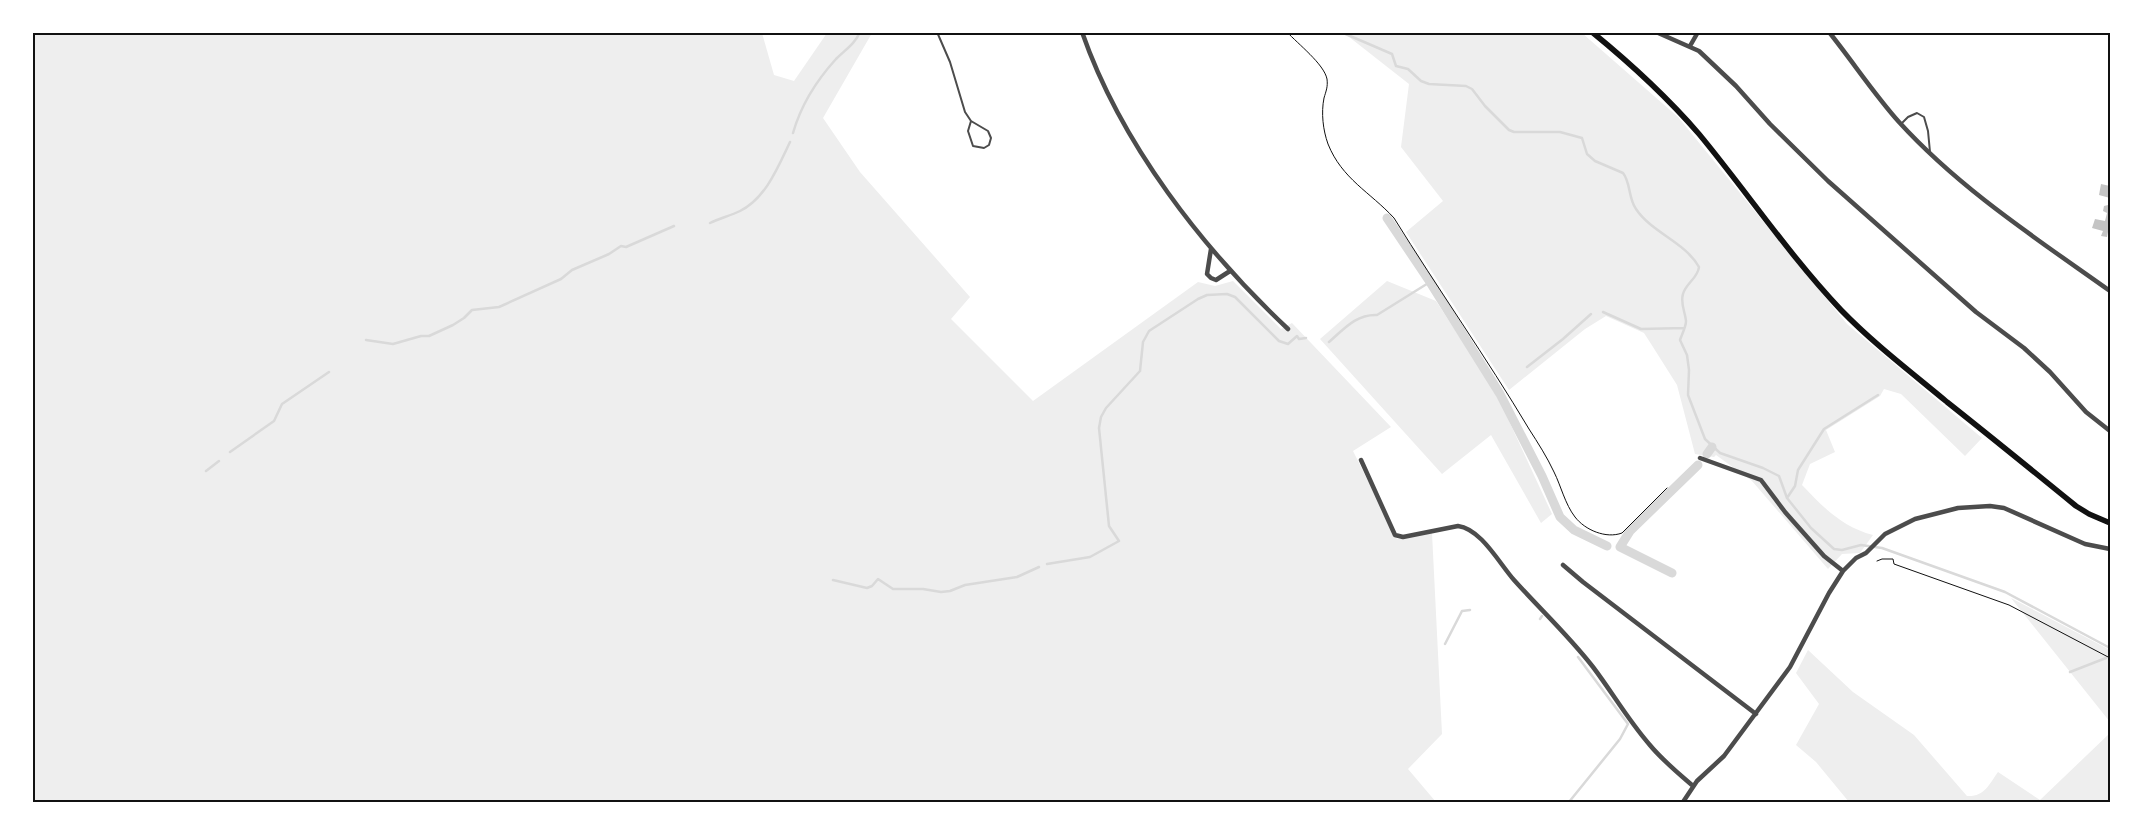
<svg xmlns="http://www.w3.org/2000/svg" width="2143" height="835" font-family="Rubik,sans-serif">
<rect width="100%" height="100%" fill="#fff"/>
<path fill="#eee" d="M32 33H762L774 75 794 81 827 33H872L823 118 860 172 970 297 951 319 1033 401 1198 282 1215 286 1233 281 1281 329 1292 323 1391 427 1353 451 1397 539 1432 533 1442 734 1408 769 1436 802H33Z
M1344 33H1582L1678 117 1847 324 1982 438 1965 456 1901 394 1884 389 1880 396 1826 430 1835 452 1810 464 1802 485C1823 507 1842 527 1873 535L1860 553 1842 554 1828 569 1752 481 1716 455 1714 457 1695 454 1677 385 1653 347 1644 333 1606 316 1585 329 1509 390 1406 232 1443 201 1401 147 1409 84Z
M1387 281 1436 301 1496 393 1552 514 1541 523 1491 435 1442 474 1320 339Z
M2011 598 2110 650V722Z
M1808 650 1853 692 1914 735 1967 796C1984 797 1989 785 1998 772L2040 800 2110 733V802H1849L1816 762 1796 745 1819 704 1796 673Z"/>
<g fill="none" stroke-linecap="round" stroke-linejoin="round">
<path stroke="#d9d9d9" stroke-width="2.5" d="M1341 32 1392 54 1396 66 1408 69 1421 81 1429 84 1466 86 1472 89 1485 106 1509 130 1514 132H1560L1582 138 1587 154 1595 161 1623 173C1631 183 1628 198 1636 209 1652 233 1685 242 1699 267 1698 278 1686 283 1683 294 1680 303 1685 311 1686 321 1686 327 1682 334 1680 340L1687 355 1689 370 1688 395 1705 439 1720 453 1763 468 1779 476 1787 498 1811 528 1834 549 1842 550 1861 545 1882 548 2005 592 2110 648
M793 133C801 105 816 81 836 59 845 50 855 44 860 32
M710 223C720 218 730 216 740 211 766 198 778 167 790 142
M1603 312 1641 329 1684 328
M366 340 393 344 421 336H429L453 325 464 318 472 310 499 307 561 279 572 270 609 254 621 246 626 247 674 226
M1329 342C1344 329 1356 314 1377 315L1430 282
M1527 367 1563 339 1591 314
M230 452 274 421 282 404 329 372
M206 471 219 461
M1787 498 1795 486 1798 470 1824 429 1878 395
M1047 564 1090 557 1119 541 1109 526 1099 428 1101 417 1106 408 1140 371 1143 342 1149 331 1198 299 1207 295 1227 294 1235 297 1279 341 1288 344 1297 336 1299 339 1306 338
M833 580 867 588 872 586 878 579 893 589H923L941 592 950 591 965 585 1017 577 1039 567
M1540 619 1542 616
M1445 644 1462 611 1470 610
M2070 672 2106 658
M1569 802 1620 739 1628 724 1578 657"/>
<path stroke="#d9d9d9" stroke-width="9" d="M1387 218 1430 282 1500 394 1542 476 1560 517 1574 530 1607 546
M1707 454 1712 447
M1672 573 1620 547 1630 531 1698 465"/>
</g>
<path fill="#c4c4c4" d="M2101 184 2110 186V198L2099 195Z
M2110 199V232H2108L2107 237 2101 236 2103 231 2092 228 2095 219 2105 221 2107 213 2103 211 2104 206 2108 205Z"/>
<g fill="none" stroke-linecap="round" stroke-linejoin="round">
<path stroke="#111" stroke-width="1" d="M1287 32C1298 44 1324 64 1327 79 1328 87 1326 91 1324 98 1321 113 1323 130 1328 144 1342 179 1370 192 1394 218 1438 289 1486 357 1529 429 1538 443 1547 457 1554 472 1561 486 1565 504 1575 517 1585 530 1606 539 1622 533L1667 488
M1877 561 1882 559H1893L1894 564 2009 605 2110 658"/>
<path stroke="#4c4c4c" stroke-width="2" d="M937 32 950 62 965 112 971 121 988 131 991 138 989 145 984 148 973 146 968 131 971 121
M1902 123 1908 117 1917 113 1924 117 1928 131 1930 152"/>
<path stroke="#4c4c4c" stroke-width="4.5" d="M1082 32C1121 144 1203 249 1288 329
M1656 32 1699 51 1736 86 1770 124 1828 181 1976 312 2024 348 2050 372 2086 412 2110 431
M1829 32C1853 62 1874 94 1899 122 1960 189 2037 239 2110 291
M1690 46 1698 32
M1211 249 1207 274 1211 278 1216 280 1230 271
M1700 458 1761 480 1785 512 1824 556 1843 571
M1361 460 1395 535 1403 537 1458 526C1481 529 1499 563 1514 580 1540 609 1569 636 1593 667 1612 692 1628 720 1649 744 1662 760 1678 773 1693 786
M1563 565 1583 582 1756 714
M1683 802 1697 781 1724 756 1790 667 1829 593 1843 571 1856 558 1866 553 1885 534 1915 519 1958 508 1990 506 2004 508 2085 544 2110 549"/>
<path stroke="#111" stroke-width="5.5" d="M1592 32C1630 63 1667 97 1699 134 1747 192 1789 255 1841 310 1874 344 1911 372 1947 402 1990 436 2033 471 2076 506L2089 514 2110 523"/>
</g>
<rect width="2143" height="835" fill="none" stroke="#ffffff" stroke-width="68"/>
<rect x="34" y="34" width="2075" height="767" fill="none" stroke="#111" stroke-width="2"/>
</svg>
